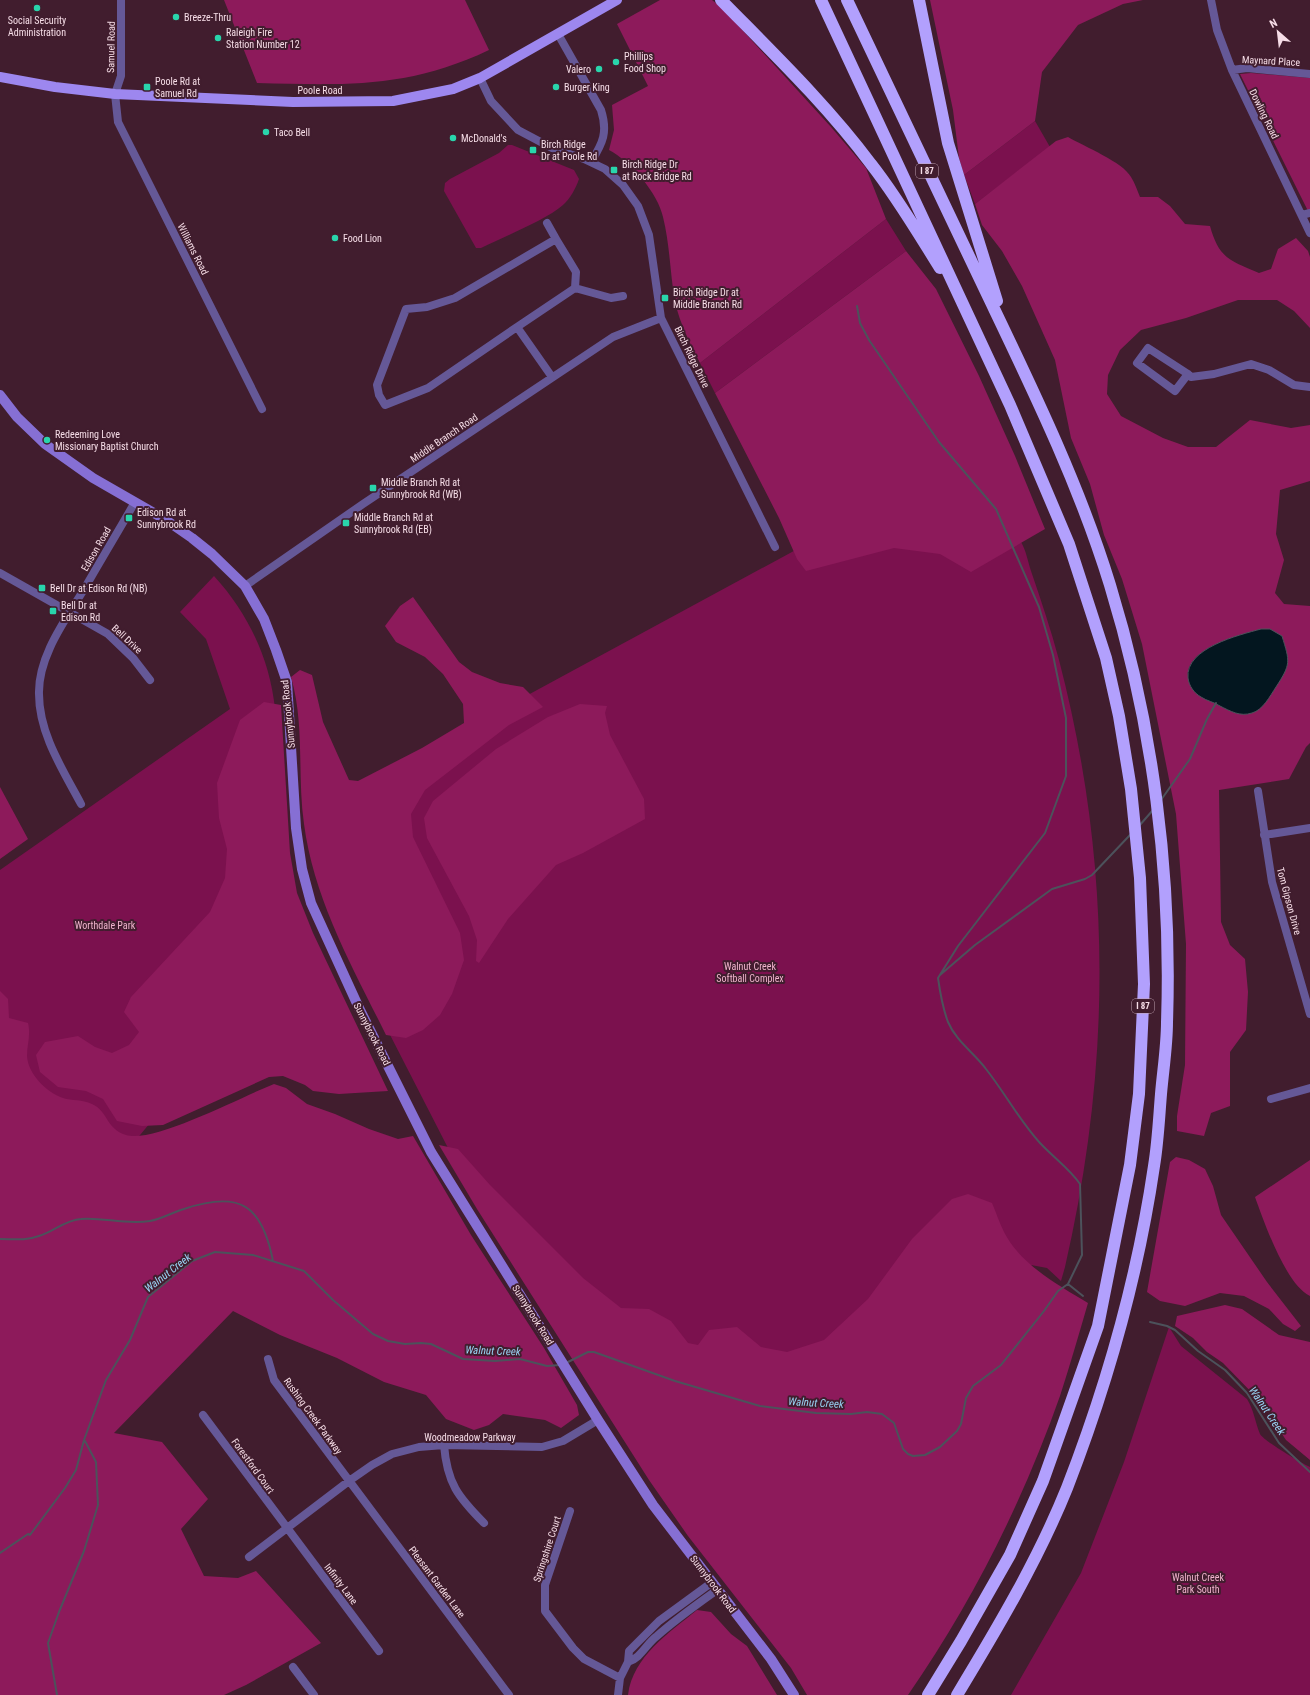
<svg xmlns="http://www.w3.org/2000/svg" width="1310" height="1695" font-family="'Roboto Condensed',sans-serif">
<rect width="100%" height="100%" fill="#411d2e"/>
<path fill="#7b114e" d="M1035 121 1050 147 975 204 964 175Z
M508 145H512L574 170 579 179C576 188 570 199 563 205 546 220 503 237 481 248H476L444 191 445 183 450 179 499 153Z
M886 219 906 251 715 393 700 363Z
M934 475C957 492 979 509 1002 526 1008 531 1018 536 1021 542 1026 550 1028 562 1031 571 1041 600 1051 630 1059 660 1112 863 1112 1063 1065 1267L1061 1281 1047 1268 1031 1265 719 1393 470 1185 447 1146 366 988 345 794Z
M214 576C248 613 270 659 275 709L165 1105 96 1188 0 1262V870L230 709 206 639 180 612Z
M1169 1327 1181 1346 1247 1399C1254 1410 1255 1422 1260 1434 1264 1441 1301 1463 1310 1467V1695H1011L1081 1573 1124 1462Z"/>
<path fill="#8d1a5b" d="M224 0H465L489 50C407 89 344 85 257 83Z
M660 0H712L723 9 831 127 866 168 886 219 700 363C690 343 680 324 675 302 670 274 670 245 663 217 658 193 630 161 609 150L614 130 612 105 648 86 617 24Z
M930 0H1143L1123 4 1078 25 1042 72 1035 121 964 175 959 158 953 110Z
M1251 73 1310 78V211H1308L1240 74Z
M1068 137C1085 147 1123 162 1131 177 1135 183 1137 190 1140 197H1158L1170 206 1185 224 1210 226C1219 259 1231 261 1259 273L1271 269 1278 249 1296 238 1308 251 1310 257V328L1294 311 1277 300H1238L1186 318 1141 330 1120 350 1108 375 1107 394 1121 416 1163 438 1188 447H1216L1250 420 1291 428 1310 425V481L1280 490 1276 534 1284 560 1275 593 1284 604 1310 606V743L1306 747 1289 779 1219 790 1221 922 1230 945 1245 959 1248 992 1246 1030 1230 1052V1106L1211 1113 1204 1136 1177 1131V1116L1185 1065 1186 944 1176 814 1142 644 1122 579 1104 535 1090 484 1071 438 1055 360 1022 286 1002 251 982 225 975 204 1056 141Z
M906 251 936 289 979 376 1015 456 1045 529 971 572 940 554 894 548 806 571 797 559 779 518 715 393Z
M413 597 459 662 472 672 500 683 523 687 543 707 509 725 425 790 411 814 413 837 460 933 464 960 452 994 440 1015 423 1030 406 1038 386 1035C353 968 314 900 304 824 297 776 305 725 291 677L300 670 312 675 323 722 349 780 358 781 422 748 464 723 463 704 443 674 425 657 396 642 385 626 400 606Z
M264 702 281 705 290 853 297 893 313 933 388 1091 339 1094 313 1091 305 1085 283 1076 269 1077 163 1125 142 1126 117 1121 103 1099 86 1091 58 1087 40 1072 36 1055 45 1042 78 1036 95 1047 112 1053 129 1045 139 1032 124 1012 131 997 210 912 225 878 227 849 219 818 217 783 240 720Z
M580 704 607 706 605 713 610 735 644 799 645 819 583 853 556 865 508 919 479 963 476 961 477 940 469 916 427 838 424 818 433 801 496 749 548 717Z
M0 787 28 839 0 859Z
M0 991 8 999 9 1018 28 1023C31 1036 27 1044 27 1056 28 1074 46 1092 63 1098 72 1101 82 1099 92 1104 108 1111 106 1129 126 1135 153 1144 245 1095 274 1084L286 1088 307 1104 335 1114 369 1129 398 1139 413 1136 471 1235 544 1348 577 1405 579 1415 561 1428 545 1420 503 1414 489 1425 474 1430 446 1419 426 1395 384 1382 337 1358 280 1335 233 1311 114 1433 162 1442 208 1499 181 1529 204 1576 238 1578 256 1571 321 1643 246 1685 224 1695H0Z
M439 1145 458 1149 490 1185 583 1278 621 1308 649 1309 671 1321 688 1343 698 1345 709 1330 737 1327 761 1347 787 1352 824 1340 868 1299 912 1239 952 1199 968 1194 992 1203C996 1212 999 1222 1004 1232 1020 1264 1058 1285 1088 1303 1079 1334 1070 1365 1060 1396 1023 1501 972 1603 908 1695H807L791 1668 688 1536 649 1480 477 1209Z
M1176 1157 1189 1160 1205 1169 1213 1186 1221 1215 1267 1282 1301 1326 1295 1331 1283 1324 1269 1309 1244 1296 1220 1293 1185 1306 1160 1301 1147 1292 1170 1162Z
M1310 1160V1296C1286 1285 1264 1222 1255 1197Z
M1225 1305 1242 1309 1279 1335 1310 1342V1460L1286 1440 1259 1400 1223 1363 1207 1352 1193 1338 1175 1326 1177 1316Z
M697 1610 711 1612 731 1634 747 1646 777 1695H628C633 1656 669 1633 697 1610Z"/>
<path fill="#03161f" stroke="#4c525b" d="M1261 629H1270L1282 636C1290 662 1291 664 1276 687 1270 696 1263 710 1252 713 1240 717 1230 711 1220 706 1214 702 1207 701 1201 697 1194 693 1189 686 1188 678 1185 648 1239 635 1261 629Z"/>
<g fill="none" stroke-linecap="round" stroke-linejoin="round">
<path stroke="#4c525b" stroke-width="2" d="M1161 800 1190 759 1207 719 1216 703
M1139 826 1153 810
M940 975 975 945 1052 889 1085 879 1092 875 1130 835
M0 1239C14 1239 25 1241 39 1236 53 1232 65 1220 81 1219 103 1217 125 1225 150 1221 162 1219 173 1212 184 1209 240 1190 262 1205 273 1261
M1068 1284 1083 1296
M1150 1322 1167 1326 1175 1330 1198 1351 1225 1370 1247 1393 1279 1443 1310 1472
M566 1363 588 1352H594L675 1381 760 1406 816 1413 851 1414 867 1412 882 1414 894 1423 903 1449 908 1454 913 1456 925 1455 940 1447 957 1431 961 1424 966 1398 973 1386 1001 1365 1044 1311 1058 1291 1068 1284 1082 1255 1080 1184C1070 1169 1053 1157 1040 1143 1019 1120 1005 1093 986 1069 974 1053 956 1041 948 1022 943 1009 940 992 938 978L958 946 1045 833 1066 776V718L1053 655 1039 607 996 509 939 442 869 340 860 323 857 306
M0 1553 28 1534 30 1535 65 1488 76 1470 84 1440 106 1380 130 1340 148 1297 192 1261 215 1252 253 1255 304 1271 333 1300 373 1334 388 1341 405 1344 421 1343 431 1344 463 1359 495 1361 520 1359 547 1366 560 1365
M57 1695 48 1643 59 1612 84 1551 98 1505 96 1462 85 1441"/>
<path stroke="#655897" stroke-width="8" d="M121 0V76L115 94 118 122 262 409
M1211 0 1217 30 1232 70 1310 233
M558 34 601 110C608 132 603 143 591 162
M1232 70 1247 68 1310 74
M480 78 491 101 518 130 552 148 584 159 605 169 623 185 638 206 649 235 661 318 775 547
M1302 215 1310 213
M547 223 556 239
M575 288 611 298 623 296
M517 327 428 388 385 405 379 395 377 385 406 309 427 307 455 298 556 239 576 272 575 288 517 327 552 377
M1188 374 1175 391 1137 363 1148 348 1188 374 1191 377 1214 374 1251 364 1269 370 1294 385 1310 387
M0 573 108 634 133 658 150 680
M245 586 363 504 613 337 661 318
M1258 791 1272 882 1310 1014
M81 804C63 770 39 734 39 694 38 655 67 618 86 586 102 558 119 530 135 502
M1264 835 1310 828
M1271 1099 1310 1088
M268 1359 274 1380 509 1695
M203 1415 379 1651
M444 1445C447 1483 458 1497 484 1523
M570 1511 545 1585V1611L573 1648 584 1659 620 1678
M249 1557 349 1481 372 1465 392 1454 419 1447 444 1445 542 1447 563 1441 598 1420
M628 1662C641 1658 646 1644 657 1636 676 1619 696 1605 717 1590
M293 1667 314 1695
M618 1695 620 1678 628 1662 629 1651 659 1621 711 1583"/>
<path stroke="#866fd4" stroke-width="10" d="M0 395 17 417 45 444 93 478 166 520 192 538 212 554 245 586 264 619 276 650 287 682 296 828 302 869 311 903 359 1008 431 1152 598 1420 653 1505 771 1659 794 1695"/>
<path stroke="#9d87ef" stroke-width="10" d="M0 77 55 87 115 94 293 102 393 101 453 89 480 78 617 0"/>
<path stroke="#b2a0fd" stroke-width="12" d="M721 0C773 53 827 105 871 164 897 197 918 233 940 268
M821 0 1010 405 1069 544 1106 658 1119 716 1131 789 1140 878 1144 984 1139 1094 1130 1165 1098 1326 1043 1481 1010 1555 961 1641 928 1695
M847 0C893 98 940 196 987 294 1032 388 1079 484 1110 585 1153 725 1172 875 1167 1022 1167 1046 1163 1070 1161 1094 1159 1118 1158 1142 1154 1166 1138 1275 1107 1385 1067 1488 1038 1560 997 1629 957 1695
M919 0 948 143 997 301"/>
</g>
<g fill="#29d5ac" stroke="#411d2e" stroke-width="1.5">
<circle cx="37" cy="8" r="4"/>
<circle cx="176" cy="17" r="4"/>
<circle cx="218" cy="38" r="4"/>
<circle cx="616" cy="62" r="4"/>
<circle cx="599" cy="69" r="4"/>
<rect x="143" y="83" width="8" height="8" rx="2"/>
<circle cx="556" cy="87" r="4"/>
<circle cx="266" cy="132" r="4"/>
<circle cx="453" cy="138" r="4"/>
<rect x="529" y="146" width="8" height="8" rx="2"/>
<rect x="610" y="166" width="8" height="8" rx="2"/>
<circle cx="335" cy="238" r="4"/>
<rect x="661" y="294" width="8" height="8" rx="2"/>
<circle cx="47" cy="440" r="4"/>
<rect x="369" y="484" width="8" height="8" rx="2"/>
<rect x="125" y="514" width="8" height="8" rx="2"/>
<rect x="342" y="519" width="8" height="8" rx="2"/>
<rect x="38" y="584" width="8" height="8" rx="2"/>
<rect x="49" y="607" width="8" height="8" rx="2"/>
</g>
<g text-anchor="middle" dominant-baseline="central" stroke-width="4" stroke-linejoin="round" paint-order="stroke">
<g fill="#411d2e" stroke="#c0a3b0" stroke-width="1">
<rect x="916" y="164" width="22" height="14" rx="3"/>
<rect x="1132" y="999" width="22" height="14" rx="3"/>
</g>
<g font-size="9" font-weight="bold" fill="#f6dde7">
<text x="927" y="171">I 87</text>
<text x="1143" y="1006">I 87</text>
</g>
<g font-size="10" fill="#f6dde7" stroke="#411d2e" text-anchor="start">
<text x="184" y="17">Breeze-Thru</text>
<text x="37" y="20" text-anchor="middle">Social Security<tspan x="37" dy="12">Administration</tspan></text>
<text x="226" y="32">Raleigh Fire<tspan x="226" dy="12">Station Number 12</tspan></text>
<text x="624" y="56">Phillips<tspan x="624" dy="12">Food Shop</tspan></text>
<text x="591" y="69" text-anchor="end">Valero</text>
<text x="155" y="81">Poole Rd at<tspan x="155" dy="12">Samuel Rd</tspan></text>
<text x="564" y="87">Burger King</text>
<text x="274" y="132">Taco Bell</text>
<text x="461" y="138">McDonald's</text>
<text x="541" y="144">Birch Ridge<tspan x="541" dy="12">Dr at Poole Rd</tspan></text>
<text x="622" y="164">Birch Ridge Dr<tspan x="622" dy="12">at Rock Bridge Rd</tspan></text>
<text x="343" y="238">Food Lion</text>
<text x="673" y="292">Birch Ridge Dr at<tspan x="673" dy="12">Middle Branch Rd</tspan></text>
<text x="55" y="434">Redeeming Love<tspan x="55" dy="12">Missionary Baptist Church</tspan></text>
<text x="381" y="482">Middle Branch Rd at<tspan x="381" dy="12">Sunnybrook Rd (WB)</tspan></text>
<text x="137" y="512">Edison Rd at<tspan x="137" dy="12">Sunnybrook Rd</tspan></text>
<text x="354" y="517">Middle Branch Rd at<tspan x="354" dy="12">Sunnybrook Rd (EB)</tspan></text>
<text x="50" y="588">Bell Dr at Edison Rd (NB)</text>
<text x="61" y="605">Bell Dr at<tspan x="61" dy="12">Edison Rd</tspan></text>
</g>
<g font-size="10" fill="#f6dde7" stroke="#411d2e">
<text transform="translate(111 47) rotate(-89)">Samuel Road</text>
<text transform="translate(1271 61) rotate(3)">Maynard Place</text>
<text x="320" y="90">Poole Road</text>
<text transform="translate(1264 114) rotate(64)">Dowling Road</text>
<text transform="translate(193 249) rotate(63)">Williams Road</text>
<text transform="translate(692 357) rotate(64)">Birch Ridge Drive</text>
<text transform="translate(444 438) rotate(-34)">Middle Branch Road</text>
<text transform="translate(96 549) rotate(-60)">Edison Road</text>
<text transform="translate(127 639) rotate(43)">Bell Drive</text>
<text transform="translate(288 714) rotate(-96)">Sunnybrook Road</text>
<text transform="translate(1289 901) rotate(75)">Tom Gipson Drive</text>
<text transform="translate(372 1034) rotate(63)">Sunnybrook Road</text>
<text transform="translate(533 1315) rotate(58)">Sunnybrook Road</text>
<text transform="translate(313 1416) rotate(54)">Rushing Creek Parkway</text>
<text x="470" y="1437">Woodmeadow Parkway</text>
<text transform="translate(253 1466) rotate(54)">Forestford Court</text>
<text transform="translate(547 1549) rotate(-72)">Springshire Court</text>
<text transform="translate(437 1582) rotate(53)">Pleasant Garden Lane</text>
<text transform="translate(341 1584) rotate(53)">Infinity Lane</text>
<text transform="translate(713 1584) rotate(53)">Sunnybrook Road</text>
</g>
<g font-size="10" fill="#f0b4cd" stroke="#411d2e">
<text x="105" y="925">Worthdale Park</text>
<text x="750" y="966">Walnut Creek<tspan x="750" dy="12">Softball Complex</tspan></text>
<text x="1198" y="1577">Walnut Creek<tspan x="1198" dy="12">Park South</tspan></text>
</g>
<g font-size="11" font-style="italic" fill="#99d6f6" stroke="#411d2e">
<text transform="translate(168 1273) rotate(-38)">Walnut Creek</text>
<text transform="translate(493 1351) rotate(2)">Walnut Creek</text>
<text transform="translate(816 1403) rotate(3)">Walnut Creek</text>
<text transform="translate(1267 1411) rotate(56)">Walnut Creek</text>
</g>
</g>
<g transform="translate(1278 32) rotate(332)" stroke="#411d2e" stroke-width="3" paint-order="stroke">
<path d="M0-3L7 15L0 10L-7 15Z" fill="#f6dde7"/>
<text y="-6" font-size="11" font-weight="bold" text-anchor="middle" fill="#f6dde7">N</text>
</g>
</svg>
